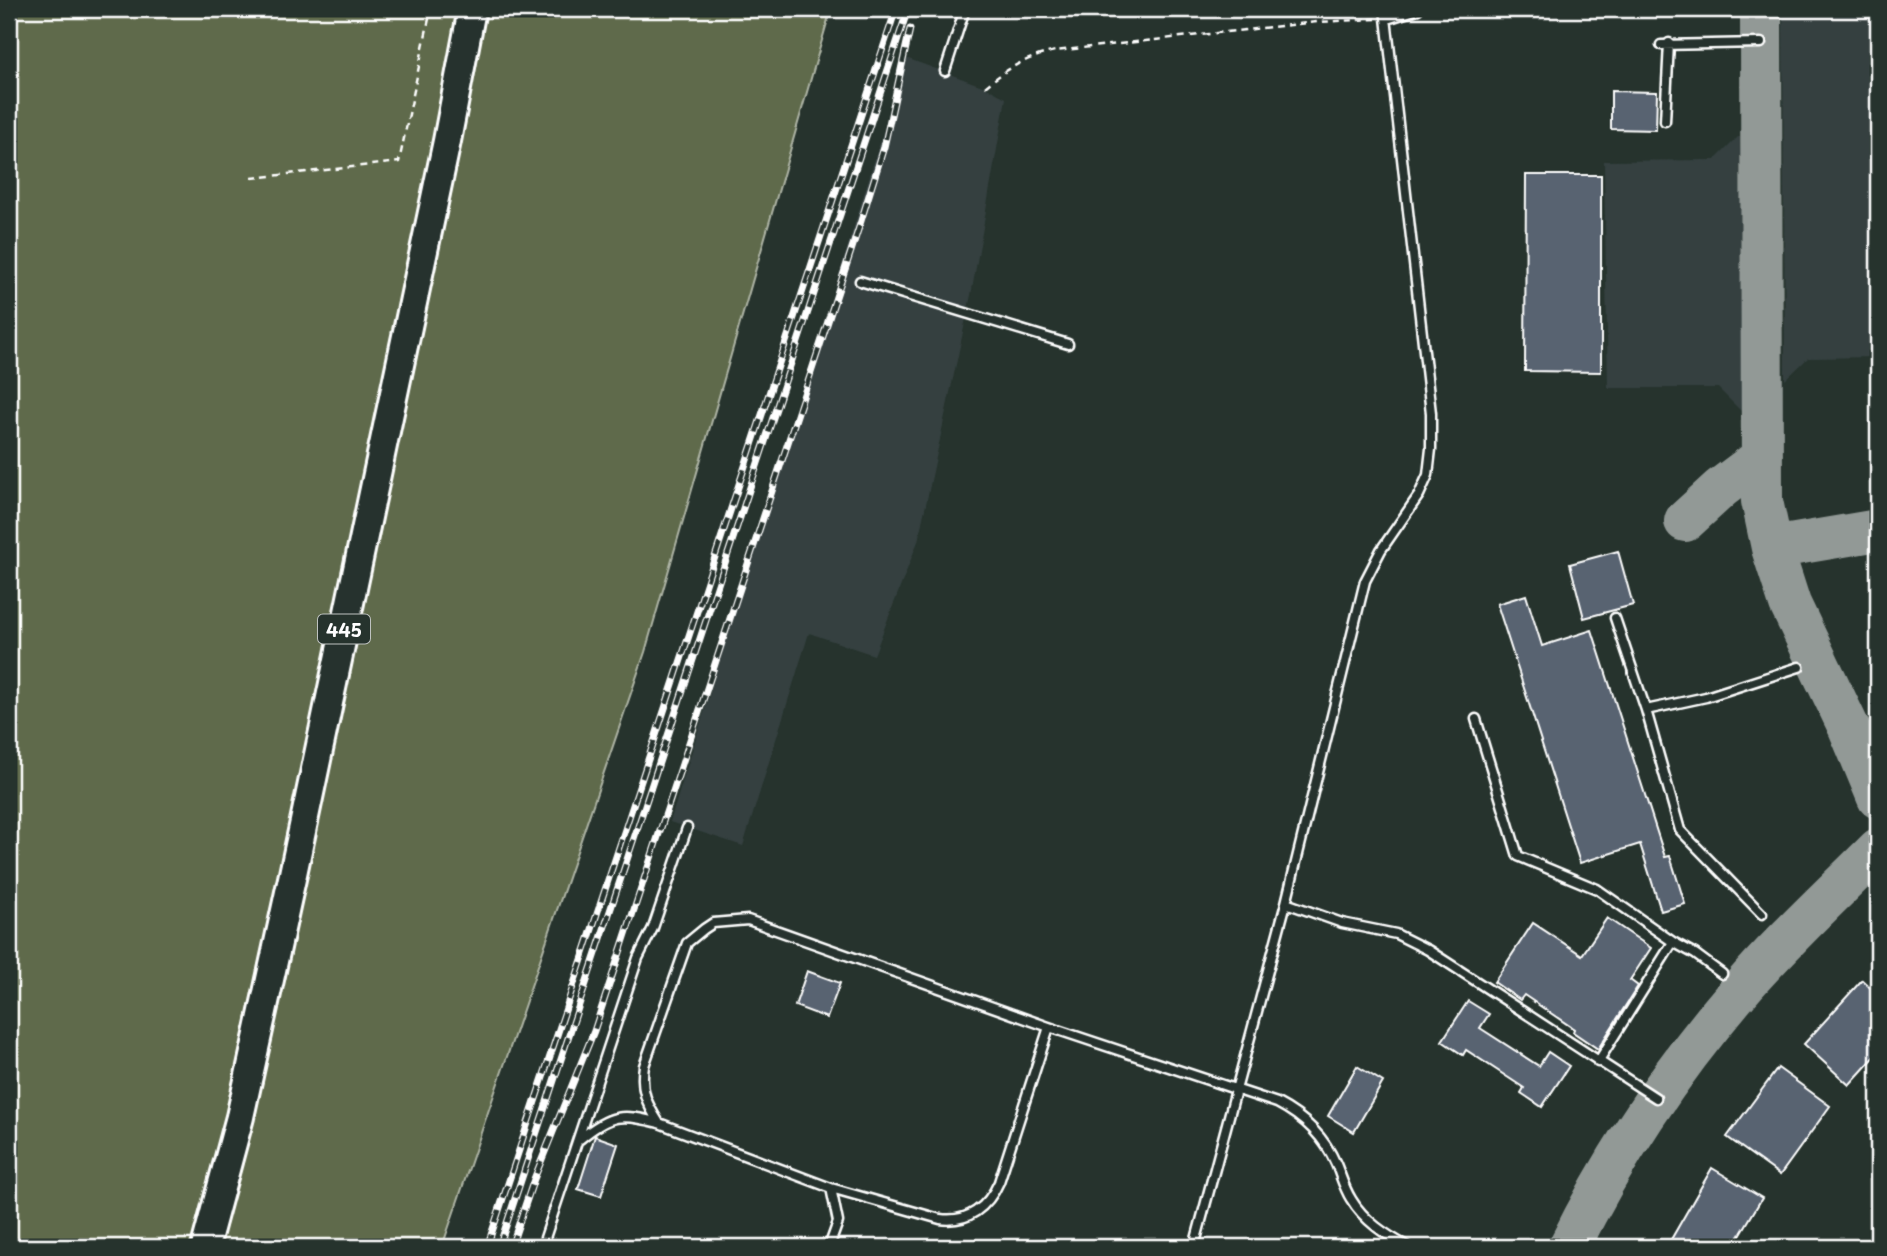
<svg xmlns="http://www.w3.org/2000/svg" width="1887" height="1256" font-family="'Playpen Sans',sans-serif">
<rect width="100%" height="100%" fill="#26332d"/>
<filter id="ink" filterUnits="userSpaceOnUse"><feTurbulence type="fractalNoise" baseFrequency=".0143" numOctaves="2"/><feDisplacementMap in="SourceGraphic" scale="14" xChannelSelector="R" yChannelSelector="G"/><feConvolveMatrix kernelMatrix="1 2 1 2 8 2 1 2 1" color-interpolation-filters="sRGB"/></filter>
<g filter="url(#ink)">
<path fill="#354141" d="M1783 9H1878V357L1808 358 1785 380Z
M906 58 985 87 1006 98 971 295 918 541 874 655 809 633 743 846 670 822Z
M1738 137H1740L1742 412 1718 388H1608L1604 161 1715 160Z"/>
<path fill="#5e6a4b" stroke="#aeb4a5" stroke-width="2" d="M9 9H831L645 652 442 1247H9Z"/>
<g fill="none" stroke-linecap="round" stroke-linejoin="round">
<path stroke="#929996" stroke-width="42" d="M1761 9 1762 501 1772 548 1790 604 1849 728 1878 798
M1685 521 1721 488 1761 458
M1772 548 1878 530
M1569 1247C1615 1154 1672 1069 1740 990 1783 940 1831 896 1878 849"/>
</g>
<path fill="#586371" stroke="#fff" stroke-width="2" d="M1611 91 1657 92 1656 130 1611 129Z
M1526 175H1601V372L1525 371Z
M1618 551 1633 605 1584 618 1570 564Z
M1526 595 1542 646 1592 630 1665 857 1670 856 1685 904 1661 911 1640 844 1580 863 1497 604Z
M1607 918 1651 948 1630 980 1638 986 1598 1049 1573 1032 1574 1029 1524 995 1520 1000 1494 982 1533 923 1582 955Z
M807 971 840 983 827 1018 795 1006Z
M1862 980 1878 995V1053L1849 1085 1804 1044Z
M1468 1001 1489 1014 1480 1028 1539 1066 1548 1052 1569 1066 1542 1107 1521 1093 1524 1088 1466 1050 1463 1055 1442 1041Z
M1357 1066 1383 1082 1354 1132 1328 1116Z
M1778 1068 1830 1106 1780 1175 1727 1137Z
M595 1136 618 1144 601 1196 578 1189Z
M1712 1168 1762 1198 1733 1247H1675L1669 1243Z"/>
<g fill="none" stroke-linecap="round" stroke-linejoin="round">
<defs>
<path id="service" d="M1387 19 1418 9
M1661 45 1761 43
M945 71 965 9
M1665 121 1669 43
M860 281 1068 344
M1615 618 1646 710 1680 830 1762 914
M1646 710 1706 697 1799 667
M1476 719 1518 856 1597 889 1673 942 1695 954 1722 974
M1286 903 1342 923 1396 934 1428 950 1656 1098
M1598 1062 1673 942
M659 1123C647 1104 640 1090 644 1066L687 943 704 929 713 923 748 920 1049 1027 1277 1103C1304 1117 1324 1136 1336 1164 1341 1176 1344 1188 1351 1199 1364 1221 1386 1235 1408 1247
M580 1139C610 1114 622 1113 659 1123L831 1188 838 1222 829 1247
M831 1188 940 1219C968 1223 988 1207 999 1182L1049 1027
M542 1247 638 958 653 928 687 828
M1194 1247 1286 903 1365 581 1381 550 1419 495 1428 475 1431 449V413L1385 9"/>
<path id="primary" d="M205 1247 240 1117 293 874 447 141 472 9"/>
</defs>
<use href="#service" stroke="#fff" stroke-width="13"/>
<use href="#primary" stroke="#fff" stroke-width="32"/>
<path stroke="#fff" stroke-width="2.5" stroke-dasharray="7 5" stroke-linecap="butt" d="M985 87C1007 68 1026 58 1055 51L1317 22 1376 19
M252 178 399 162 431 9"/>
<use href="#service" stroke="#26332d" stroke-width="8"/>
<use href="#primary" stroke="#26332d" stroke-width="26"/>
<defs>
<path id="rail" d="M487 1247 896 9
M499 1247 908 9
M511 1247 534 1179 594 1031 861 221 884 147 910 29"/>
</defs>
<use href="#rail" stroke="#fff" stroke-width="7"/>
<use href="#rail" stroke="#26332d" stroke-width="4.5" stroke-dasharray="13" stroke-linecap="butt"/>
</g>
</g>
<g text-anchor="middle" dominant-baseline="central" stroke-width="5" stroke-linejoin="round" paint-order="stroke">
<rect fill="#26332d" stroke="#bec2c0" stroke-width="2" x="318" y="614.5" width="52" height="29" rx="5"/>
<g font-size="18" font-weight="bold" fill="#fff">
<text x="344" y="629">445</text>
</g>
</g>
<rect width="1887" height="1256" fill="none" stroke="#26332d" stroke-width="35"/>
<rect x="18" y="18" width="1852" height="1221" fill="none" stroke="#fff" stroke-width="2.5" filter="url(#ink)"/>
</svg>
